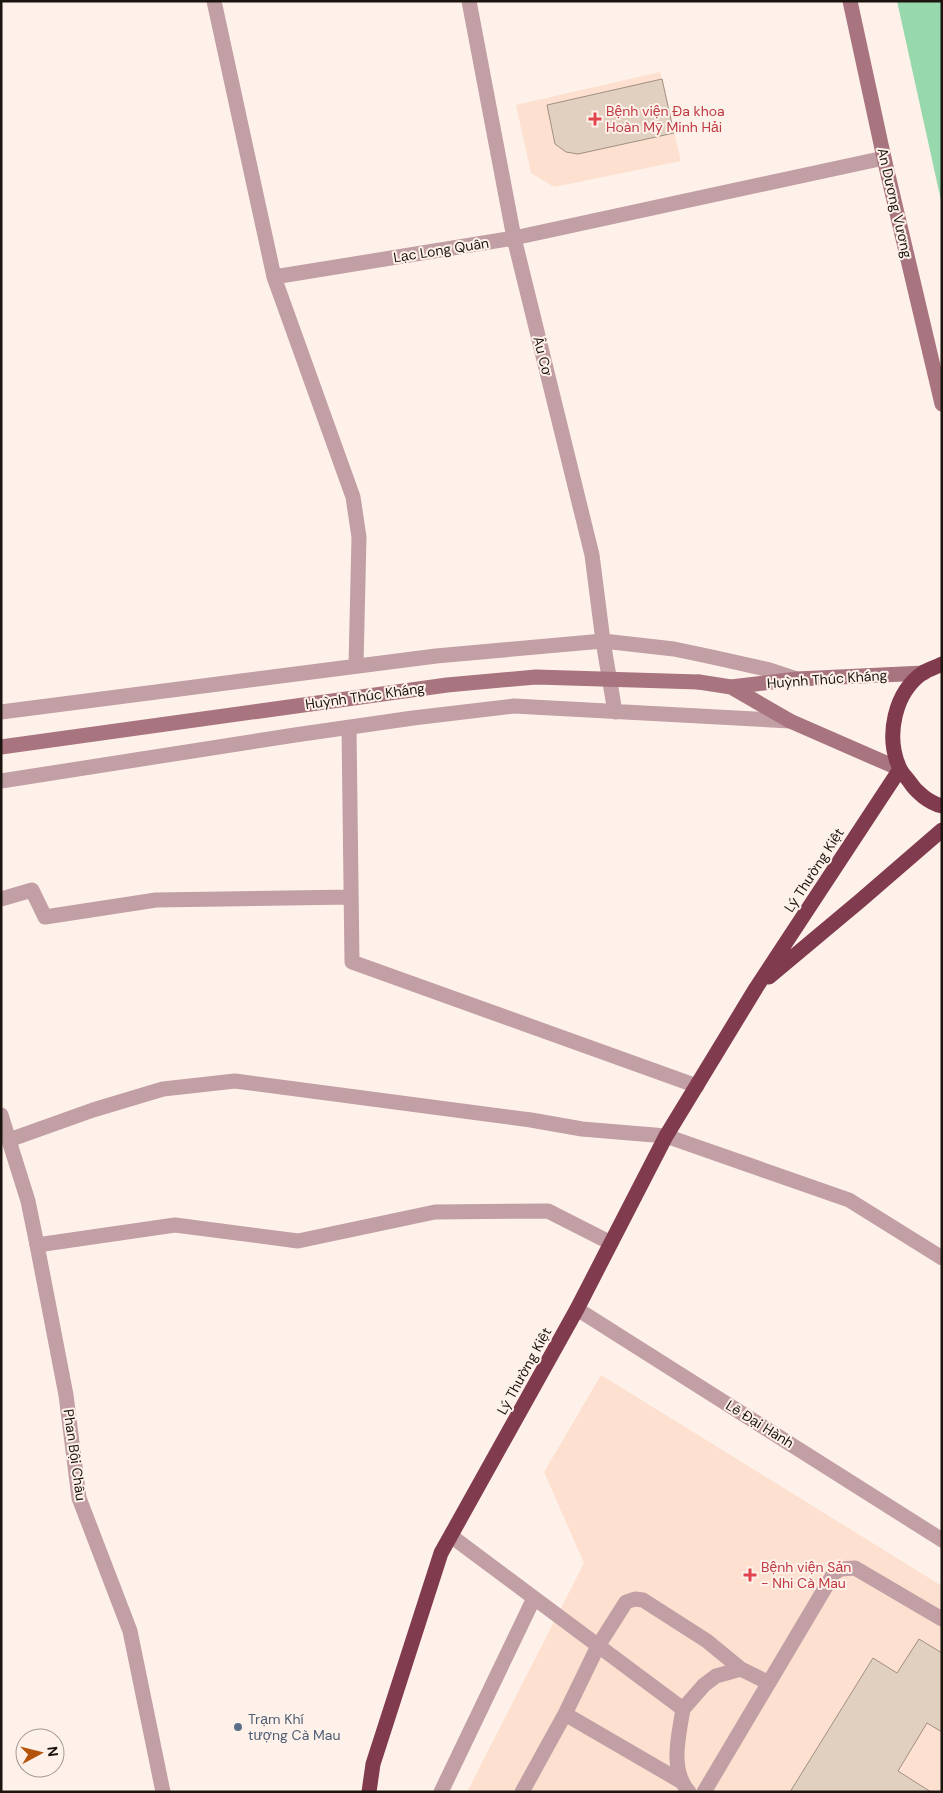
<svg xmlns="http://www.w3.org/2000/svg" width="943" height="1793" font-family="'DM Sans',sans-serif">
<rect width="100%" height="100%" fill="#fef1e9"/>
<path fill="#fde0cf" d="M660 72 681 161 554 187 531 173 516 105Z
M601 1375 942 1586V1792H467L584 1563 544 1472Z"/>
<path fill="#98d8ad" d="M897 1H942V205Z"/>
<path fill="#e1cfbf" stroke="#a08f80" d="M662 79 674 133 578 154 566 152 555 144 547 105Z
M919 1639 942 1653V1732L927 1723 898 1771 931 1792H790L873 1658 897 1673Z"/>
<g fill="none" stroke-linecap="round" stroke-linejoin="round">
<path stroke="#c29ea5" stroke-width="15" d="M349 728 352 962 697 1086
M1 899 32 890 45 917 156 900 351 897
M37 1245 175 1225 298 1241 435 1212 548 1211 611 1243
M451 1536 683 1709C679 1735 669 1770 689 1792
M683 1709 704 1685 716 1676 741 1669 769 1683
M565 1714 682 1782
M441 1792 534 1598
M522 1792 565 1714 598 1646 626 1602 635 1599 643 1600 707 1641 741 1669
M704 1792 834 1573 841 1569 855 1568 942 1619"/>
<path stroke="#c29ea5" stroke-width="15" d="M214 1 274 277 514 238 884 158
M469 1 514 238 592 555 603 641 615 712
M274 277 353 497 359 537 356 666
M1 712 436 656 603 641 674 649 712 657 770 670 797 679
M1 781 295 735 413 718 514 706 790 721
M1 1115 28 1201 37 1245 66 1395 79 1498 130 1631 163 1792
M9 1140 93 1110 163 1089 235 1081 531 1120 582 1129 666 1136 849 1200 942 1258
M577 1309 942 1540"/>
<path stroke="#a8747f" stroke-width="15" d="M850 1 884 158 942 404
M699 682 731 687 797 679 924 673
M731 687 790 721 900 769"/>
<path stroke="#813b4e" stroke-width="15" d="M942 664C936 667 930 669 924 672 894 692 885 737 900 769 902 773 906 777 909 781 916 792 929 803 942 806
M769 977 861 900 942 830
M369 1792 373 1764 441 1553 577 1309 666 1136 756 988 900 769"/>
<path stroke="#a8747f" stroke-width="15" d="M1 747 447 685 536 677 699 682"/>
</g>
<g fill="#e0444e" stroke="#fef1e9" stroke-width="2">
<path d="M592.5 111.5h5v5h5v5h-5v5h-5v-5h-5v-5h5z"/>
<path d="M747.5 1567.5h5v5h5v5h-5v5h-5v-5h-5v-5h5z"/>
</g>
<circle fill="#5c6f8a" stroke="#fef1e9" stroke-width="2" cx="238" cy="1727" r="5"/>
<g text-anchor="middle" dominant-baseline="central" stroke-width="4" stroke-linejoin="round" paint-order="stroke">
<g font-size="14" fill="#be3a42" stroke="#fef1e9" text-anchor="start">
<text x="606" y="111">Bệnh viện Đa khoa<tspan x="606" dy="16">Hoàn Mỹ Minh Hải</tspan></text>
<text x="761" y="1567">Bệnh viện Sản<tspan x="761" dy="16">- Nhi Cà Mau</tspan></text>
</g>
<g font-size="14" fill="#1b140f" stroke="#fef1e9">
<text transform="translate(895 203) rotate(77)">An Dương Vương</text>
<text transform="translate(441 250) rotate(-9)">Lạc Long Quân</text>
<text transform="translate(543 356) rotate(76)">Âu Cơ</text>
<text transform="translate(827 679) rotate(-4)">Huỳnh Thúc Kháng</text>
<text transform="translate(365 696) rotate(-8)">Huỳnh Thúc Kháng</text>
<text transform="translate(814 870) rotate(-57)">Lý Thường Kiệt</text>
<text transform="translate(524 1371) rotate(-61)">Lý Thường Kiệt</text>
<text transform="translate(760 1424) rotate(32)">Lê Đại Hành</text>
<text transform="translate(75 1455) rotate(82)">Phan Bội Châu</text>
</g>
<g font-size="14" fill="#4e5e75" stroke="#fef1e9" text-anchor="start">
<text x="248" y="1719">Trạm Khí<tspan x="248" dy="16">tượng Cà Mau</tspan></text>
</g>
</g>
<rect width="943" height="1793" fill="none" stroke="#1b140f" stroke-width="5"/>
<g transform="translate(40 1753) rotate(83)"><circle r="24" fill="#fef1e9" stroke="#a39992"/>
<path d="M0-4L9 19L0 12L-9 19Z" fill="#b3540a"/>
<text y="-8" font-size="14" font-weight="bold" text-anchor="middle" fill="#1b140f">N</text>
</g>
</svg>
